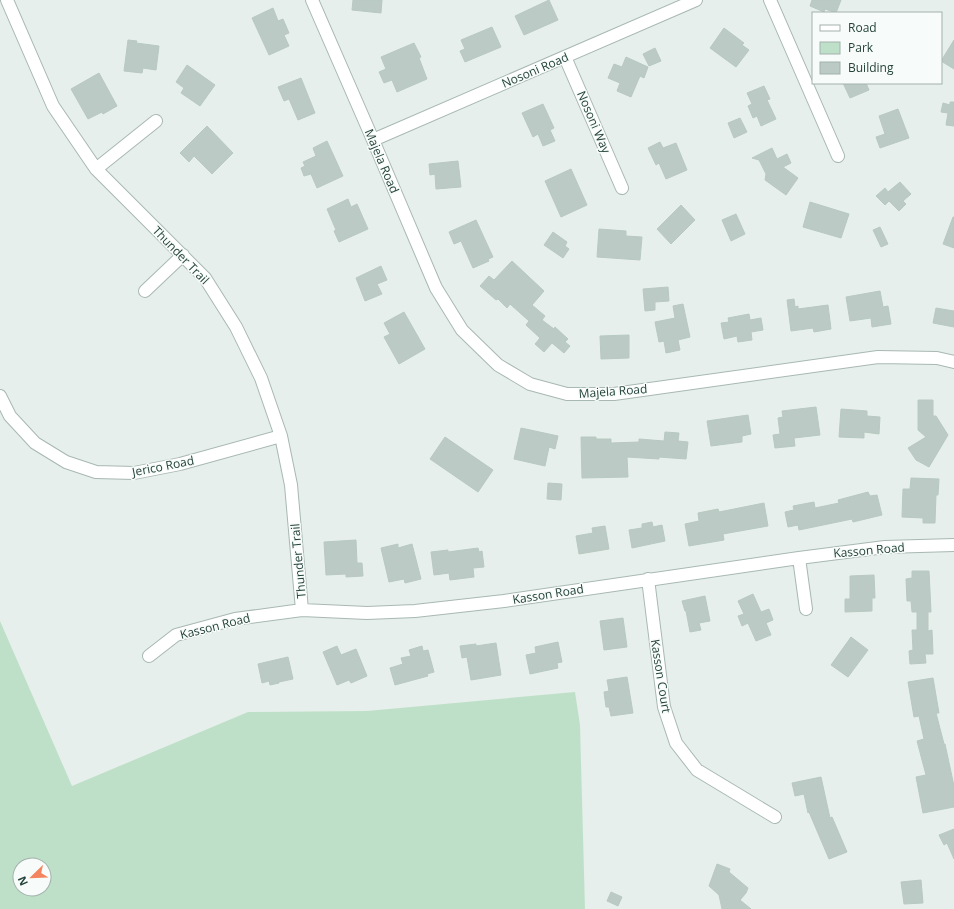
<svg xmlns="http://www.w3.org/2000/svg" width="954" height="909" font-family="'Open Sans',sans-serif">
<rect width="100%" height="100%" fill="#e6efeb"/>
<path fill="#bfe0c8" fill-rule="evenodd" d="M0 621 72 786 248 712 367 711 575 692 580 725 585 909H0ZM20 865H44V889H20Z"/>
<path fill="#bbcac4" stroke="#b8c9c2" d="M353 0H382L381 13 352 10Z
M549 0 558 20 524 35 515 16Z
M812 0H841L836 13 825 9 824 12 810 6Z
M273 8 278 21 283 19 289 33 284 35 289 46 269 55 252 18Z
M492 27 501 47 465 62 460 51 465 49 461 40Z
M724 28 744 43 742 45 749 50 736 67 710 48Z
M128 40 137 41 136 43 159 46 156 70 143 68 142 73 124 71Z
M954 40V69L941 61Z
M414 43 421 57 419 58 427 79 397 92 392 80 384 83 379 72 386 69 381 57Z
M655 48 661 61 649 66 643 54Z
M626 57 648 67 644 78 640 76 631 97 617 91 620 83 608 78 614 64 622 67Z
M187 65 215 85 200 106 181 93 184 88 176 82Z
M99 73 117 106 103 114 102 112 88 119 71 89Z
M301 78 315 113 298 120 289 99 284 101 278 87Z
M843 83H866L869 90 850 98Z
M764 86 770 99 767 100 776 119 761 126 757 116 753 118 748 106 752 104 747 93Z
M950 102H954V126L946 125 948 113 941 112 943 103 950 105Z
M543 104 554 128 550 130 555 141 543 146 538 134 533 137 522 113Z
M898 109 909 138 880 148 876 137 885 134 879 116Z
M740 118 747 132 734 138 728 123Z
M207 126 233 153 212 174 194 156 189 162 180 153Z
M327 141 343 176 317 188 311 174 304 176 301 168 305 166 303 162 316 156 313 148Z
M660 142 663 148 676 143 687 170 666 179 659 163 656 165 648 148Z
M772 148 777 159 787 154 791 163 783 167 798 178 786 195 765 180 766 174 759 160 752 158Z
M458 161 461 187 436 189 435 174 430 175 429 164Z
M571 169 587 205 561 217 545 181Z
M900 182 911 194 903 201 906 204 899 211 889 201 885 205 876 196 885 188 888 192Z
M348 199 351 207 357 204 368 229 339 242 334 231 336 230 327 209Z
M810 202 849 214 841 238 803 227Z
M681 205 695 220 671 244 657 229Z
M736 214 745 234 731 241 722 220Z
M953 217H954V248L943 244Z
M476 220 493 257 488 259 489 261 473 268 461 241 454 244 449 232Z
M880 227 888 244 881 247 873 230Z
M599 229 626 231V236L642 237 640 260 597 257Z
M553 232 567 242 565 246 569 249 563 258 544 245Z
M512 261 544 291 532 305 545 316 542 320 554 329 555 327 568 339 565 342 570 346 564 353 552 343 544 352 535 344 540 338 526 325 529 321 510 304 507 308 498 299 496 300 480 286 489 276 494 280Z
M381 266 387 280 377 284 382 294 365 301 356 278Z
M668 287 669 301 655 302V310L645 311 643 289Z
M880 291 883 307 888 306 891 324 872 327 871 318 850 321 846 297Z
M794 299 795 307 798 306V309L828 305 831 329 814 332 813 328 791 331 787 300Z
M683 304 690 337 678 340 680 350 666 353 664 341 659 342 655 322 675 318 673 306Z
M936 308 954 311V327L933 323Z
M404 312 425 349 399 364 384 337 390 334 384 323Z
M749 314 750 320 761 318 763 330 751 332 752 340 738 342 737 336 724 339 721 323 729 322 728 318Z
M629 335V358L601 359 600 336Z
M918 400H933V416H936L948 435 929 467 916 460 908 448 926 437 918 430Z
M816 407 820 435 794 438 795 446 775 448 773 435 780 434 778 418 783 417 782 411Z
M841 409 867 411V416L880 417 879 434 864 432V438L839 437Z
M748 415 751 434 742 436V442L711 446 707 421Z
M521 428 558 436 555 449 549 447 545 466 514 459Z
M665 432 679 433 678 441 688 442 686 459 659 457V459L627 457 628 477 582 478 581 437H596V439H611V443L639 442V439L664 441Z
M445 437 493 470 478 492 430 459Z
M911 478 939 479 938 495H936L935 523H923V518L902 517 903 489H910Z
M548 483 562 484 561 500 547 499Z
M868 492 870 496 877 495 882 515 853 522 852 519 799 530 798 525 788 527 785 512 794 510 793 506 814 502 815 508 839 503 838 500Z
M764 503 768 526 723 534 724 540 689 546 685 524 699 521 698 513 718 509 719 512Z
M652 522 653 527 662 525 665 541 632 548 629 530 642 528V524Z
M605 526 609 549 579 554 576 536 593 533 592 528Z
M356 540 357 563H362L363 576 346 577V574L326 575 324 542Z
M398 544V548L412 544 421 579 405 583 404 579 389 582 381 548Z
M478 548 479 552 482 551 484 567 473 568 474 577 450 580 449 573 434 575 431 552 448 550V552Z
M912 571H929L931 612H928V631L932 630 933 654H925L926 663 910 664 909 651 913 650 912 630H917V612H912L911 601H907L906 579 912 578Z
M874 575 875 598H872V611L845 612V599H850V576Z
M753 594 761 612 769 609 773 620 766 623 771 635 756 641 748 623 742 626 738 616 744 614 738 601Z
M705 596 710 621 699 623 701 630 690 632 686 611H685L682 601Z
M623 618 627 647 604 650 600 621Z
M851 637 868 650 848 677 831 665Z
M558 642 562 662 557 663 558 668 530 674 526 655 536 653 535 647Z
M496 643 501 675 471 680 467 657 462 658 460 646 476 644V646Z
M337 646 341 655 356 649 367 676 351 683 349 680 337 685 323 652Z
M422 646 423 651 428 650 434 672 427 674 428 676 395 685 390 668 403 664 401 658 411 656 409 650Z
M288 657 293 679 279 682V683L270 685 269 681 262 683 258 664Z
M627 677 633 713 611 716 609 707H606L604 692 609 691 607 680Z
M933 678 939 713H936L944 744H945L954 786V807L923 813 916 777 926 775 917 741 924 739 919 716 914 717 908 682Z
M821 777 830 818 832 817 847 852 829 859 809 812 808 813 804 794 795 796 792 783Z
M954 829V859L947 843 944 845 939 835Z
M717 864 730 869 729 872 748 888 746 893 740 900 751 909H722L719 895 709 886Z
M921 880 923 903 904 904 901 882Z
M611 892 622 897 618 906 607 901Z"/>
<g fill="none" stroke-linecap="round" stroke-linejoin="round">
<defs>
<path id="minor" d="M7 0 53 106 96 169 205 278 236 327 261 378 281 436 291 485 302 610
M312 0 373 140 436 288 462 330 498 365 530 384 567 394H614L878 357 937 358 954 362
M770 0 838 156
M565 57 622 188
M373 140 696 0
M96 169 156 121
M145 291 183 255
M0 396 10 416 35 443 66 462 96 472 134 473 180 464 281 436
M799 558 806 609
M648 579 664 707 676 743 697 770 775 817
M149 656 176 635 235 619 302 610 367 613 415 611 504 601 799 558 885 547 954 545"/>
</defs>
<use href="#minor" stroke="#a8b8b2" stroke-width="14"/>
<use href="#minor" stroke="#fff" stroke-width="12"/>
</g>
<g text-anchor="middle" dominant-baseline="central" stroke-width="3" stroke-linejoin="round" paint-order="stroke">
<g font-size="12" fill="#24423a" stroke="#f7fbf9">
<text transform="translate(535 70) rotate(-23)">Nosoni Road</text>
<text transform="translate(594 122) rotate(67)">Nosoni Way</text>
<text transform="translate(382 161) rotate(67)">Majela Road</text>
<text transform="translate(181 255) rotate(46)">Thunder Trail</text>
<text transform="translate(613 391) rotate(-4)">Majela Road</text>
<text transform="translate(163 466) rotate(-11)">Jerico Road</text>
<text transform="translate(869 550) rotate(-5)">Kasson Road</text>
<text transform="translate(298 561) rotate(-95)">Thunder Trail</text>
<text transform="translate(548 594) rotate(-9)">Kasson Road</text>
<text transform="translate(215 626) rotate(-14)">Kasson Road</text>
<text transform="translate(661 676) rotate(81)">Kasson Court</text>
</g>
</g>
<rect x="812" y="12" width="130" height="72" fill="#f7fbf9" stroke="#a3b1ad"/>
<rect x="820" y="25" width="20" height="6" fill="#ffffff" stroke="#a3b1ad"/>
<text x="848" y="32" font-size="12" fill="#24423a">Road</text>
<rect x="820" y="42" width="20" height="12" fill="#bfe0c8" stroke="#a3b1ad"/>
<text x="848" y="52" font-size="12" fill="#24423a">Park</text>
<rect x="820" y="62" width="20" height="12" fill="#bbcac4" stroke="#a3b1ad"/>
<text x="848" y="72" font-size="12" fill="#24423a">Building</text>
<g transform="translate(32 877) rotate(247)"><circle r="19" fill="#f7fbf9" stroke="#a3b1ad"/>
<path d="M0-3L7 15L0 10L-7 15Z" fill="#f4845f"/>
<text y="-6" font-size="11" font-weight="bold" text-anchor="middle" fill="#24423a">N</text>
</g>
</svg>
